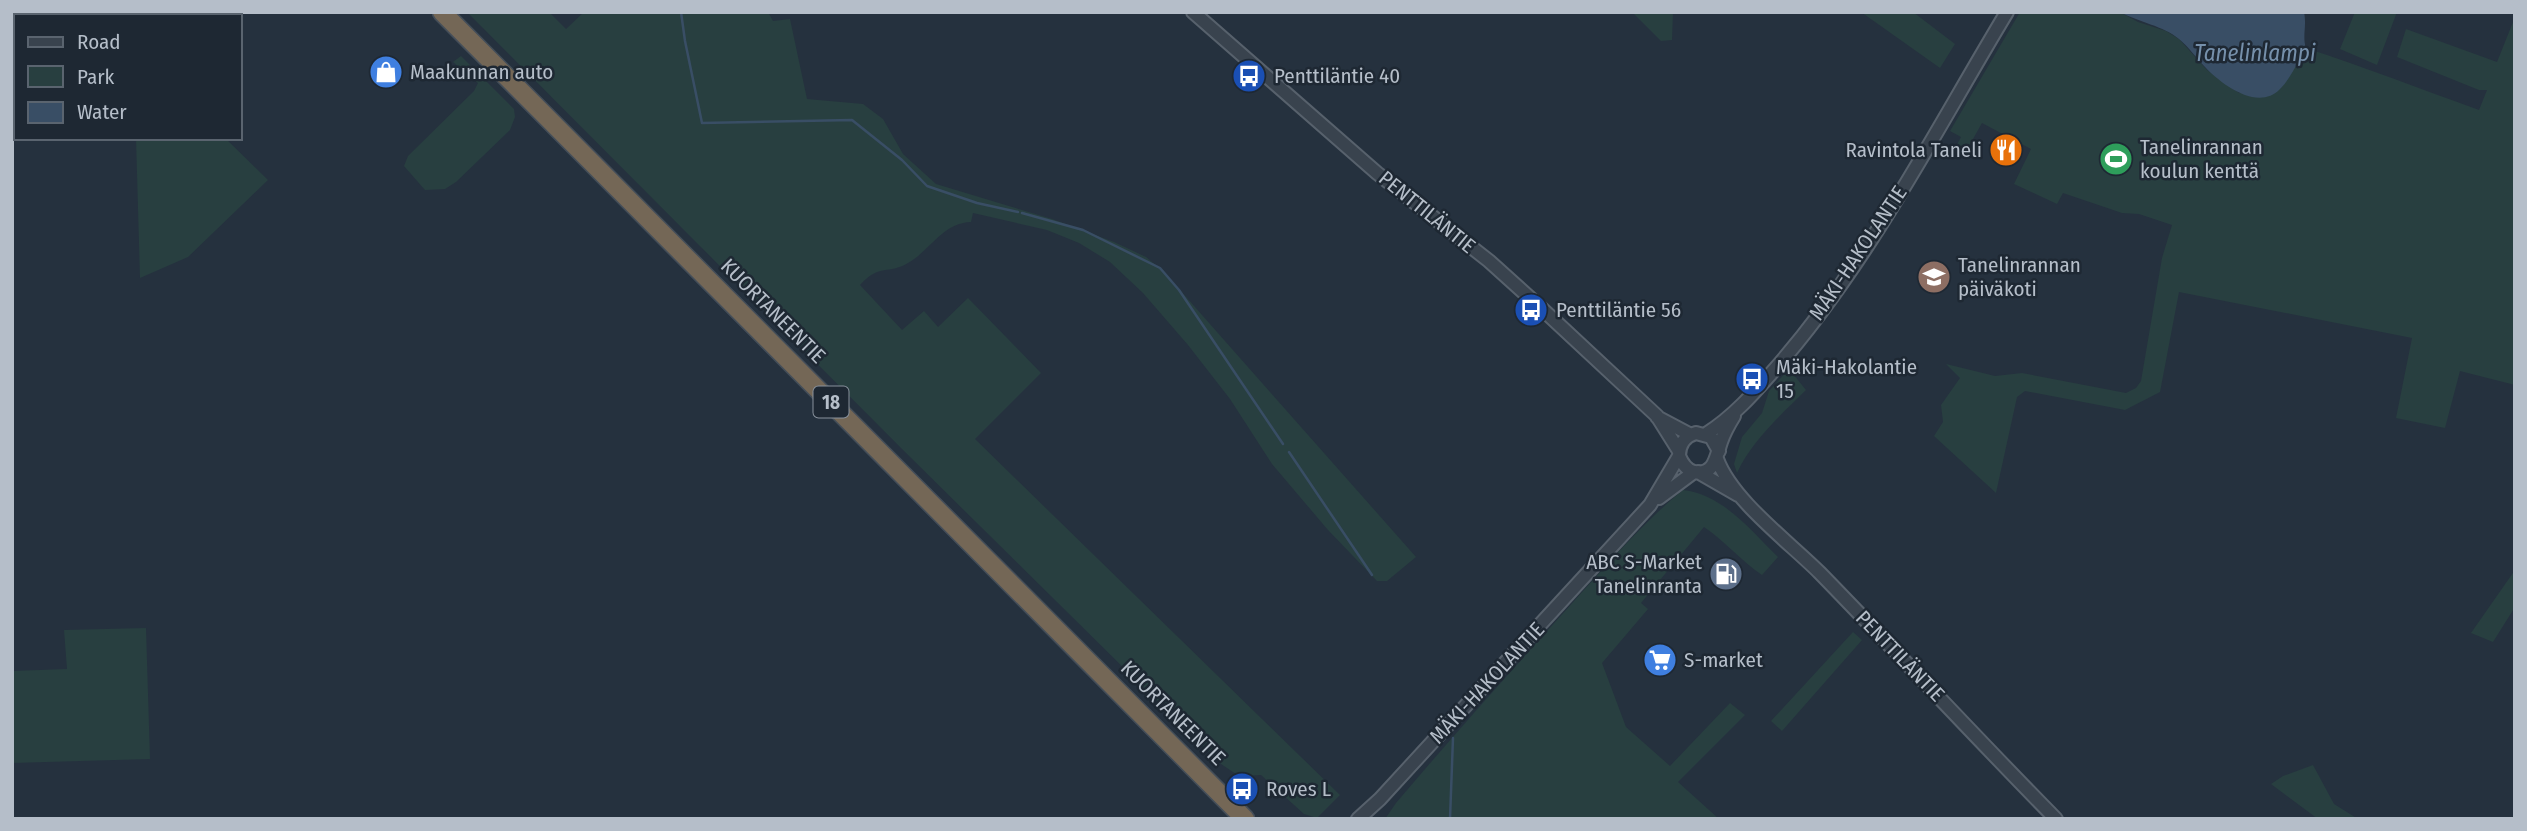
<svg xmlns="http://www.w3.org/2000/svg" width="2527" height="831" font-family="'Fira Sans Condensed',sans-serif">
<rect width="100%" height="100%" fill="#25313e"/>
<path fill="#283f40" d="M467 12H549L566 29 584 12H768L773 21 790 19 807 99 863 104 883 119 903 154 936 184 1052 219 1114 242 1146 257 1164 272 1416 557 1387 581H1377L1328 530 1272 464 1230 399 1188 345 1143 293 1110 262 1079 243 1047 230 973 213 971 222C942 223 931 250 908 263 888 275 880 263 860 285L902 330 924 311 938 327 968 298 1041 373 975 439 1340 795 1317 818 1304 814 1261 775 1239 776 1221 764 901 448Z
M1632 12H1673L1672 40 1661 41Z
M1861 12H1913L1955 44 1940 68Z
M2020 12H2120L2138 22 2166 31 2179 39 2207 70 2239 93 2290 74 2306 48C2364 67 2421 89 2479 110L2487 90H2479L2397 57 2406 29 2497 62 2515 17V385L2460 371 2445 428 2396 418 2412 338 2179 292 2160 392 2125 410 2025 391 2017 397 1996 493 1934 436 1943 422 1941 405 1960 378 1946 364 1995 376 2022 373 2126 393 2136 388 2141 381 2162 258 2172 225 2139 214 2122 213 2063 193 2057 204 2014 184 2031 149 1982 123 1964 155 1954 150 1961 137 1950 131Z
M2355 12H2397L2377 65 2340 49Z
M461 56 514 109 515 117 510 130 456 182 445 189 425 190 404 166 408 156 474 91 478 83 453 62Z
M136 138H225L268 180 188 257 140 278Z
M1789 369 1806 390C1781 415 1752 440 1737 473L1734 464 1742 437 1762 413 1769 391Z
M1683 490C1724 495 1750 530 1778 557L1762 575C1741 561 1725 541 1704 527L1641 603 1648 609 1602 663 1626 727 1670 766 1730 703 1745 715 1678 782 1719 819H1385L1396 803C1452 737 1509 673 1567 609 1604 568 1640 525 1683 490Z
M2515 570V607L2493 642 2471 633Z
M146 628 150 759 12 763V671L67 669 64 630Z
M1853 632 1862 640 1782 731 1771 721Z
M2313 765 2334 804 2358 819H2318L2271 784 2283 776Z"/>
<path fill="#394e65" d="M2120 12H2304C2307 27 2302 36 2306 48 2298 61 2291 78 2280 89 2258 112 2221 84 2205 67 2196 58 2189 47 2179 39 2164 26 2138 22 2120 12Z"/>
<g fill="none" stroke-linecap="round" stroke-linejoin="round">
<path stroke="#394e65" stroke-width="2.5" d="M681 12 685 41 702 123 852 120 902 160 927 186 977 203 1018 212
M1022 213 1083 230 1160 268 1179 290 1283 444
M1289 452 1372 575
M1450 819 1453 738"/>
<defs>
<path id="minor" d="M1193 12 1377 173 1489 261 1540 307 1657 416 1679 451
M1657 417 1691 435
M1706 434C1733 417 1754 393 1775 369 1869 262 1934 133 2007 12
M1719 451 1711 437 1696 433C1685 436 1679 444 1679 456 1682 463 1686 470 1694 472 1715 476 1716 456 1721 442 1724 433 1729 424 1734 416
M1717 459C1732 500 1789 542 1820 573 1899 654 1976 738 2056 819
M1698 472 1738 495
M1659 498 1694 472
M1358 819 1380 799 1650 505 1679 456"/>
<path id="highway" d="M442 12 1245 819"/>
</defs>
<use href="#minor" stroke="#57616c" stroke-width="16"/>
<use href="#highway" stroke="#444e59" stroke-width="21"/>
<use href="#minor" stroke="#39434e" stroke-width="12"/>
<use href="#highway" stroke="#746756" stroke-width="18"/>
</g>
<defs>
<symbol id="shop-disc" viewBox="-11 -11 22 22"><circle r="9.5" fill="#3f7fe0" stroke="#1e2833"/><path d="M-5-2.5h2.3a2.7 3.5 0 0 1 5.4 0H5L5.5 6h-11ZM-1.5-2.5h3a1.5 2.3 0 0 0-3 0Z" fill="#fff"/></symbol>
<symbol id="bus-disc" viewBox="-11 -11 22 22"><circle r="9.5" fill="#1a4fb4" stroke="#1e2833"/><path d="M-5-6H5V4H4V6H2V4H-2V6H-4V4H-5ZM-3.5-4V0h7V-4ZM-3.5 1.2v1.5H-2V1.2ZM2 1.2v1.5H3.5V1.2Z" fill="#fff"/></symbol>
<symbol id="restaurant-disc" viewBox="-11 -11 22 22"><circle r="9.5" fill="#e8710a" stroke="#1e2833"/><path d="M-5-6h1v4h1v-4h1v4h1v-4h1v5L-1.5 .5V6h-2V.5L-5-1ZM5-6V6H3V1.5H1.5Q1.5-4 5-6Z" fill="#fff"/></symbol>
<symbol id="stadium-disc" viewBox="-11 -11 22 22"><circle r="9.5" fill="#2e9e5b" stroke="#1e2833"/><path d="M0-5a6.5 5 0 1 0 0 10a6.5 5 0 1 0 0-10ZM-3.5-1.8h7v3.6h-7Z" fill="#fff"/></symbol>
<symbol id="school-disc" viewBox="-11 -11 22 22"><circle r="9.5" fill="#8d6e63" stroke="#1e2833"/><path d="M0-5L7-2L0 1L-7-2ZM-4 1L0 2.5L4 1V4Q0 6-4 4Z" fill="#fff"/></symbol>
<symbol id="fuel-disc" viewBox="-11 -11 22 22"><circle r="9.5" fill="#5c6f8a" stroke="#1e2833"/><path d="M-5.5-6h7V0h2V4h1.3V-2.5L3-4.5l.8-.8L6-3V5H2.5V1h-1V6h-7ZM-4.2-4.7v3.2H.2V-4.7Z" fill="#fff"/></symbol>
<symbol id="supermarket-disc" viewBox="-11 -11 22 22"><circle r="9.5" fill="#3f7fe0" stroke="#1e2833"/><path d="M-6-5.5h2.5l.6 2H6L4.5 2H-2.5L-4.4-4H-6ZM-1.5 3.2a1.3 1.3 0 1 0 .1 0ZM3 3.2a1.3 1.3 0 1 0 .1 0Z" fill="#fff"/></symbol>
</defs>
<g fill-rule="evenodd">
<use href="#shop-disc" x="367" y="53" width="38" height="38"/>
<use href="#bus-disc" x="1230" y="57" width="38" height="38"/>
<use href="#restaurant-disc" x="1987" y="131" width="38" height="38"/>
<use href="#stadium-disc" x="2097" y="140" width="38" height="38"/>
<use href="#school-disc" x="1915" y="258" width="38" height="38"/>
<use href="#bus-disc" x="1512" y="291" width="38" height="38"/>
<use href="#bus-disc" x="1733" y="360" width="38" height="38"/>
<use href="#fuel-disc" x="1707" y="555" width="38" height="38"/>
<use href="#supermarket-disc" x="1641" y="641" width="38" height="38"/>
<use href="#bus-disc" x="1223" y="770" width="38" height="38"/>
</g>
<g text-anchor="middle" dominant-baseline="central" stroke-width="5" stroke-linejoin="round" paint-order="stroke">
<rect fill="#1e2833" stroke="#88919c" stroke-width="2" x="813.5" y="386.5" width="35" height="31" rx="5"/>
<g font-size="19" font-weight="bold" fill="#b5bec9">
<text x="831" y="402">18</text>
</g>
<g font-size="21" fill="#b5bec9" stroke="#1e2833" text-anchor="start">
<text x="410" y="72">Maakunnan auto</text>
<text x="1274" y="76">Penttiläntie 40</text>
<text x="2140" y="147">Tanelinrannan<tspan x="2140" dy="24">koulun kenttä</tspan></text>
<text x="1982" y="150" text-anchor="end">Ravintola Taneli</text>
<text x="1958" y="265">Tanelinrannan<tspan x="1958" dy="24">päiväkoti</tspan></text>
<text x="1556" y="310">Penttiläntie 56</text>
<text x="1776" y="367">Mäki-Hakolantie<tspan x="1776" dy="24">15</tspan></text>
<text x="1702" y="562" text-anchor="end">ABC S-Market<tspan x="1702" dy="24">Tanelinranta</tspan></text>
<text x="1684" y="660">S-market</text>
<text x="1266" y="789">Roves L</text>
</g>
<g font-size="21" fill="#b5bec9" stroke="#1e2833">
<text transform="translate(1427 212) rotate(39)">PENTTILÄNTIE</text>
<text transform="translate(1858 253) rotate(-56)">MÄKI-HAKOLANTIE</text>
<text transform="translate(773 311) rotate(45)">KUORTANEENTIE</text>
<text transform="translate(1900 656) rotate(46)">PENTTILÄNTIE</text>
<text transform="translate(1487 683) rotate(-47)">MÄKI-HAKOLANTIE</text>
<text transform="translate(1173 713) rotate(45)">KUORTANEENTIE</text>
</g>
<g font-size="23" font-style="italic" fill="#7690ab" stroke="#1e2833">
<text x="2255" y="53">Tanelinlampi</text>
</g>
</g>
<rect width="2527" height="831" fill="none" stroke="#b5bec9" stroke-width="28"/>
<rect x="14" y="14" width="228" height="126" fill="#1e2833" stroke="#5a646f" stroke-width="2"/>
<rect x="28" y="37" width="35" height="10" fill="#39434e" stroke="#5a646f" stroke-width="2"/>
<text x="77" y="49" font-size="21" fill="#b5bec9">Road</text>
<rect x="28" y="66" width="35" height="21" fill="#283f40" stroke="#5a646f" stroke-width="2"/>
<text x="77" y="84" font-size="21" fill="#b5bec9">Park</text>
<rect x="28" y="102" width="35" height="21" fill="#394e65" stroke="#5a646f" stroke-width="2"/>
<text x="77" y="119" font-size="21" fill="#b5bec9">Water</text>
</svg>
